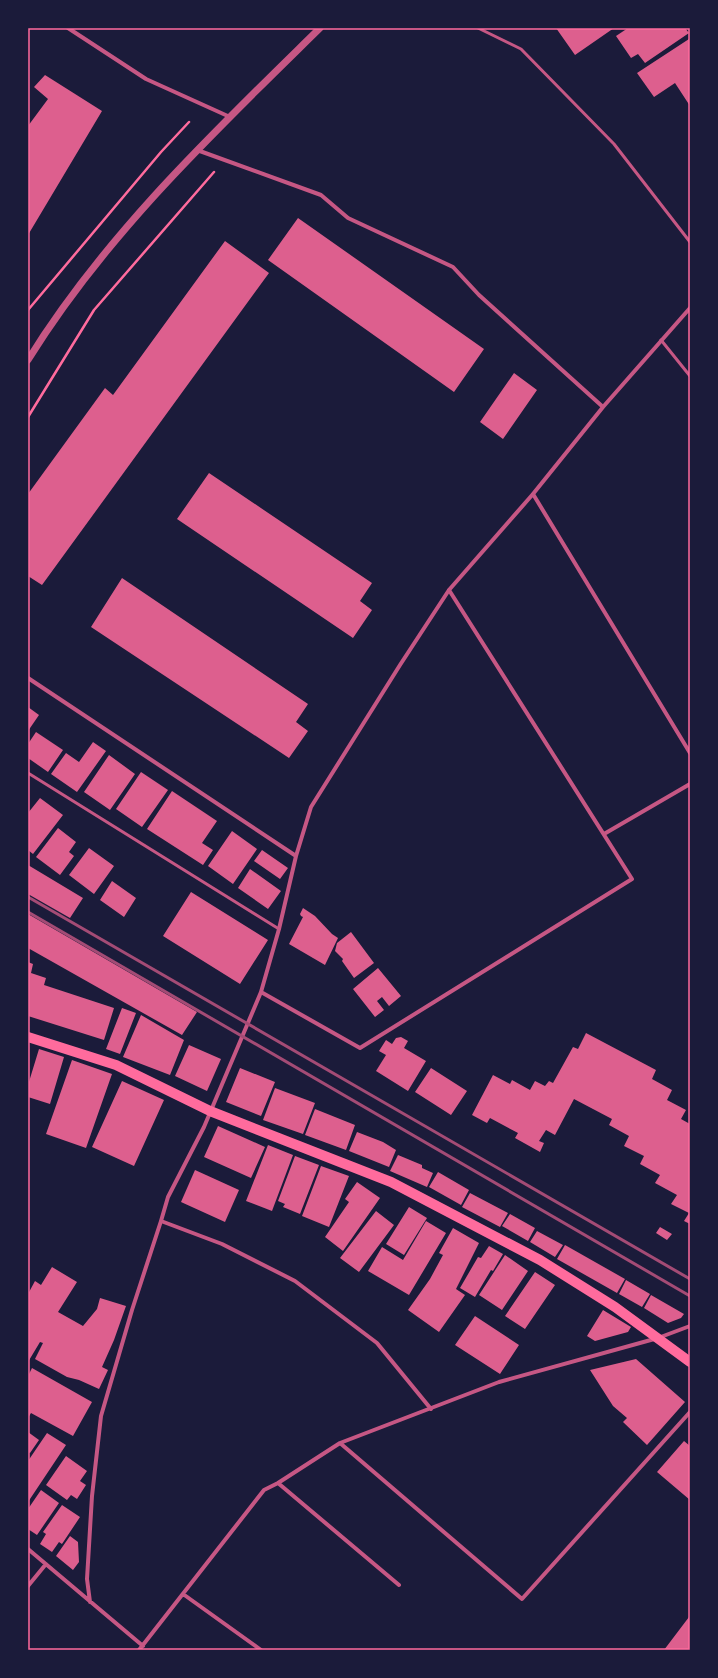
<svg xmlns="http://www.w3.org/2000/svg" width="718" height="1678" font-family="Overpass,sans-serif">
<rect width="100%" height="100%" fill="#1b1b3a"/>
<path fill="#dd5f8e" d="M556 28H614L575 55Z
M628 28H685L689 33 645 63 638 54 631 58 616 36Z
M689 39 690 106 675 83 654 97 637 73Z
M45 75 102 111 28 235V126L48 99 34 87Z
M298 218 484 349 454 392 268 260Z
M225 241 269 273 42 585 28 576V494L105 388 113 395Z
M514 373 537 390 503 439 480 422Z
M209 473 372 583 360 601 372 610 353 638 177 519Z
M122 578 308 704 296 722 308 731 289 758 91 627Z
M28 707 39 715 28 731Z
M36 732 63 750 48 772 28 758V744Z
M93 742 106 751 77 792 51 774 66 753 79 762Z
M109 755 135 774 110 810 84 792Z
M141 772 168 790 142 827 116 809Z
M172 791 217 821 202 843 213 850 203 865 147 829Z
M40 798 63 815 33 854 28 850V813Z
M58 828 76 842 69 852 74 856 60 875 36 857Z
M232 831 257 849 233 884 208 866Z
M89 848 114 866 94 894 69 875Z
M262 850 288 868 280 879 254 861Z
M28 865 83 898 70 918 28 894Z
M250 869 281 891 268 909 238 888Z
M112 881 136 898 124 917 100 900Z
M191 892 268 940 240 984 163 936Z
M303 908 315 916 332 934 338 938 325 965 289 944 303 917 301 916 300 914Z
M28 914 197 1012 182 1035 28 948Z
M351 932 374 963 354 978 342 961 343 959 335 951 337 943Z
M28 962 33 964 31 973 46 978 44 985 114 1008 104 1040 28 1016Z
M378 968 401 996 389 1006 382 997 377 1001 384 1010 375 1017 353 989Z
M122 1008 136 1013 120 1054 106 1049Z
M141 1015 184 1040 170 1075 123 1057Z
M586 1033 656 1070 652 1079 672 1090 667 1100 686 1110 681 1119 690 1124V1224L684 1221 689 1213 671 1204 677 1195 655 1183 660 1175 640 1164 644 1156 624 1146 629 1136 609 1125 612 1119 574 1099 555 1135 546 1130 539 1141 544 1143 540 1152 515 1138 518 1133 490 1118 487 1123 472 1115 493 1075 510 1084 512 1080 530 1090 535 1081 545 1086 549 1081 553 1083 573 1047 578 1049Z
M401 1037 408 1041 404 1048 426 1061 408 1091 376 1071 386 1055 379 1051 386 1040 392 1044 396 1038Z
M189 1045 221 1059 207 1091 175 1076Z
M39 1049 64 1057 50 1104 28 1097V1085Z
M72 1060 112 1074 86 1148 46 1134Z
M240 1068 275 1082 261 1116 226 1102Z
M431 1068 467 1091 451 1115 415 1092Z
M122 1081 164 1100 134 1166 92 1147Z
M275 1088 315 1103 303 1134 263 1120Z
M315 1109 355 1125 346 1150 305 1135Z
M218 1126 265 1147 251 1178 204 1157Z
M357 1132 383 1142 396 1150 389 1167 349 1151Z
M268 1145 293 1155 272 1211 246 1201Z
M398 1155 422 1165V1168L433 1173 427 1187 390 1171Z
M295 1156 319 1165 300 1214 283 1207 285 1204 278 1201Z
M321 1166 349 1176 329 1227 302 1216Z
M195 1170 239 1190 225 1222 181 1202Z
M438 1172 469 1190 461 1205 429 1187Z
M357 1182 380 1198 343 1251 325 1237 349 1202 345 1199Z
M470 1193 508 1213 500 1227 462 1207Z
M409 1207 427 1218 404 1255 386 1244Z
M376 1211 394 1225 359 1272 340 1258Z
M510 1214 535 1228 528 1241 502 1226Z
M426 1221 446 1233 409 1295 368 1271 382 1247 403 1260Z
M660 1227 672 1234 667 1240 656 1233Z
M453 1228 479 1243 456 1289 465 1295 439 1332 408 1310 430 1279 443 1255 439 1253Z
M537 1231 563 1245 555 1257 530 1242Z
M565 1245 625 1279 617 1293 557 1259Z
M489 1246 503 1254 493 1271 491 1270 475 1297 460 1288 478 1257 481 1258Z
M505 1255 528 1271 502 1310 479 1295Z
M52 1267 77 1282 58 1312 83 1326 97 1309 100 1298 126 1306 114 1340 102 1367 108 1370 99 1389 79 1380 67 1377 35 1359 43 1343 40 1342 28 1362V1294L35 1281 41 1285Z
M535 1272 555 1285 525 1329 505 1316Z
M626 1280 650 1294 642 1307 619 1294Z
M651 1295 684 1314 681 1318 668 1323 644 1308Z
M603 1310 631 1327 628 1332 595 1341 587 1336Z
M475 1316 519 1345 500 1374 455 1345Z
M636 1359 685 1402 647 1445 623 1422 627 1418 613 1406 590 1370Z
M32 1368 92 1402 73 1436 31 1413 28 1418V1376Z
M28 1432 39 1440 30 1453 28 1452Z
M47 1433 66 1445 28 1502V1461Z
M684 1441 690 1446V1500L657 1472Z
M66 1456 87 1471 80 1481 86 1485 77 1499 71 1495 67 1500 46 1485Z
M41 1490 59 1503 37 1535 28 1529V1509Z
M62 1505 80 1517 62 1544 59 1542 52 1552 40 1544 46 1534 43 1532Z
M70 1536 78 1542 79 1562 73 1570 56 1556Z
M689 1617 690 1650H664Z"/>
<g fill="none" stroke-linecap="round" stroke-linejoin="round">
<path stroke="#ff6b9d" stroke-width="2.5" d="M28 310 161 152 189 122
M28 417 94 310 214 172"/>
<path stroke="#c65784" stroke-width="3" d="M478 28 521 49 614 144 690 242
M661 340 690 376
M28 773 279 929"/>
<path stroke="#c65784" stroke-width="4" d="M68 28 146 79 230 117
M197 150 321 195 348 218 453 267 479 295 603 407
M533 494 690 753
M28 678 296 856
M604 834 690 784
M261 992 360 1048 632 879 449 590
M161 1221 222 1244 295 1281 377 1343 431 1409
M340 1443 522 1599 690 1412
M278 1483 399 1585
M28 1549 143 1646
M28 1586 46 1564
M183 1594 261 1650
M90 1602 87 1579 92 1496 101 1416 132 1310 161 1221 168 1197 204 1127 261 992 279 929 296 856 311 807 400 665 449 590 533 494 603 407 690 308
M139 1650 264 1490 278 1483 340 1443 499 1382 658 1338 690 1326"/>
<path stroke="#c65784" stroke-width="7" d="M28 360C106 234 215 131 320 28"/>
<path stroke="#ff6b9d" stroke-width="10" d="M28 1037 116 1065 210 1111 391 1182 540 1260 615 1307 690 1362"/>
<path stroke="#a44b75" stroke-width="3" d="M28 897 690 1279
M28 912 690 1296"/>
</g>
<rect width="718" height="1678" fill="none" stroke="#1b1b3a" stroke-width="58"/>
<rect x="29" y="29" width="660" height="1620" fill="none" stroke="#ff6b9d" stroke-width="1.5"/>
</svg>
